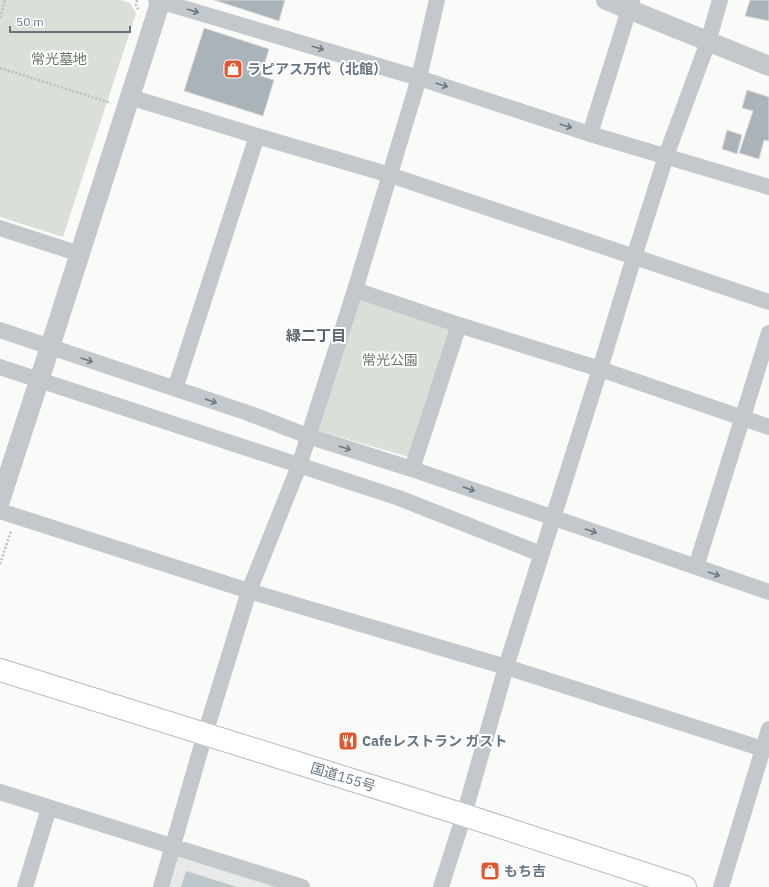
<svg xmlns="http://www.w3.org/2000/svg" width="769" height="887" font-family="'IBM Plex Sans','Noto Sans JP',sans-serif">
<rect width="100%" height="100%" fill="#fafaf8"/>
<path fill="#e8e9e9" d="M175 853 279 887H165Z"/>
<path fill="#dadfd7" d="M0 0H120L130 3 136 13 63 237 0 217Z
M358 299 450 330 409 457 319 431Z"/>
<path fill="#bbc7cb" d="M186 871 237 887H181Z"/>
<path fill="#aab3b9" stroke="#dcdcda" d="M214 0H285L279 21Z
M750 0H769V21L745 16Z
M204 28 269 49 261 76 274 80 263 116 184 91Z
M747 90 769 97V141L764 140 759 159 739 153 753 111 742 108Z
M727 130 742 135 737 154 722 149Z"/>
<g fill="none" stroke-linecap="round" stroke-linejoin="round">
<defs>
<path id="trunk" d="M0 670 464 815 685 887"/>
</defs>
<use href="#trunk" stroke="#b4b9bd" stroke-width="24"/>
<path stroke="#bbbfc2" stroke-width="2.5" stroke-dasharray="2 2" stroke-linecap="butt" d="M137 0 136 5 139 11
M0 18 5 0
M0 68 111 103
M0 564 11 531"/>
<path stroke="#c3c8cc" stroke-width="16" d="M156 0 419 78 590 134 769 187
M130 97 257 136 390 175 769 302
M590 134 632 0
M0 228 80 254
M355 290 459 325 600 369 769 427
M0 330 248 413 308 436 412 469 769 592
M0 367 399 498 541 554
M175 389 257 136
M412 469 459 325
M0 511 249 591 506 667 763 749
M696 567 769 333
M0 792 302 887
M25 887 49 808
M161 887 205 734 249 591 299 466 355 290 419 78 437 0
M441 887 464 815 506 667 600 369 634 257 666 156 708 42 720 0
M721 887 769 729"/>
<path stroke="#c3c8cc" stroke-width="20" d="M606 0 769 66
M0 501 50 347 161 0"/>
<use href="#trunk" stroke="#fff" stroke-width="22"/>
</g>
<defs><path id="oneway-shaft" d="M-6 0H5M1.5-3L5.5 0L1.5 3" fill="none" stroke-width="1.6" stroke-linecap="round" stroke-linejoin="round"/></defs>
<g stroke="#6a7a87">
<use href="#oneway-shaft" transform="translate(193 11) rotate(16)"/>
<use href="#oneway-shaft" transform="translate(318 48) rotate(16)"/>
<use href="#oneway-shaft" transform="translate(442 85) rotate(18)"/>
<use href="#oneway-shaft" transform="translate(566 126) rotate(18)"/>
<use href="#oneway-shaft" transform="translate(87 360) rotate(18)"/>
<use href="#oneway-shaft" transform="translate(211 401) rotate(19)"/>
<use href="#oneway-shaft" transform="translate(345 448) rotate(18)"/>
<use href="#oneway-shaft" transform="translate(469 489) rotate(19)"/>
<use href="#oneway-shaft" transform="translate(591 531) rotate(19)"/>
<use href="#oneway-shaft" transform="translate(714 574) rotate(19)"/>
</g>
<defs>
<symbol id="shop-square" viewBox="-11 -11 22 22"><rect x="-9" y="-9" width="18" height="18" rx="4" fill="#e4572e" stroke="#fff"/><path d="M-5-2.5h2.3a2.7 3.5 0 0 1 5.4 0H5L5.5 6h-11ZM-1.5-2.5h3a1.5 2.3 0 0 0-3 0Z" fill="#fff"/></symbol>
<symbol id="restaurant-square" viewBox="-11 -11 22 22"><rect x="-9" y="-9" width="18" height="18" rx="4" fill="#e4572e" stroke="#fff"/><path d="M-5-6h1v4h1v-4h1v4h1v-4h1v5L-1.5 .5V6h-2V.5L-5-1ZM5-6V6H3V1.5H1.5Q1.5-4 5-6Z" fill="#fff"/></symbol>
</defs>
<g fill-rule="evenodd">
<use href="#shop-square" x="222" y="58" width="22" height="22"/>
<use href="#restaurant-square" x="337" y="730" width="22" height="22"/>
<use href="#shop-square" x="479" y="860" width="22" height="22"/>
</g>
<g text-anchor="middle" dominant-baseline="central" stroke-width="4" stroke-linejoin="round" paint-order="stroke">
<g font-size="14" fill="#687a64" stroke="#fff">
<text x="59" y="59">常光墓地</text>
<text x="390" y="360">常光公園</text>
</g>
<g font-size="14" font-weight="bold" fill="#657683" stroke="#fff" text-anchor="start">
<text x="247" y="69">ラピアス万代（北館）</text>
<text x="362" y="741">Cafeレストラン ガスト</text>
<text x="504" y="871">もち吉</text>
</g>
<g font-size="14" fill="#657683" stroke="#fff">
<text transform="translate(343 777) rotate(17)">国道155号</text>
</g>
<g font-size="15" font-weight="bold" fill="#57646e" stroke="#fff">
<text x="316" y="335">緑二丁目</text>
</g>
</g>
<path d="M10 26v6h120v-6" fill="none" stroke="#657683" stroke-width="2"/>
<text x="16" y="26" font-size="12" fill="#657683" stroke="#ffffff" stroke-width="3" paint-order="stroke">50 m</text>
</svg>
